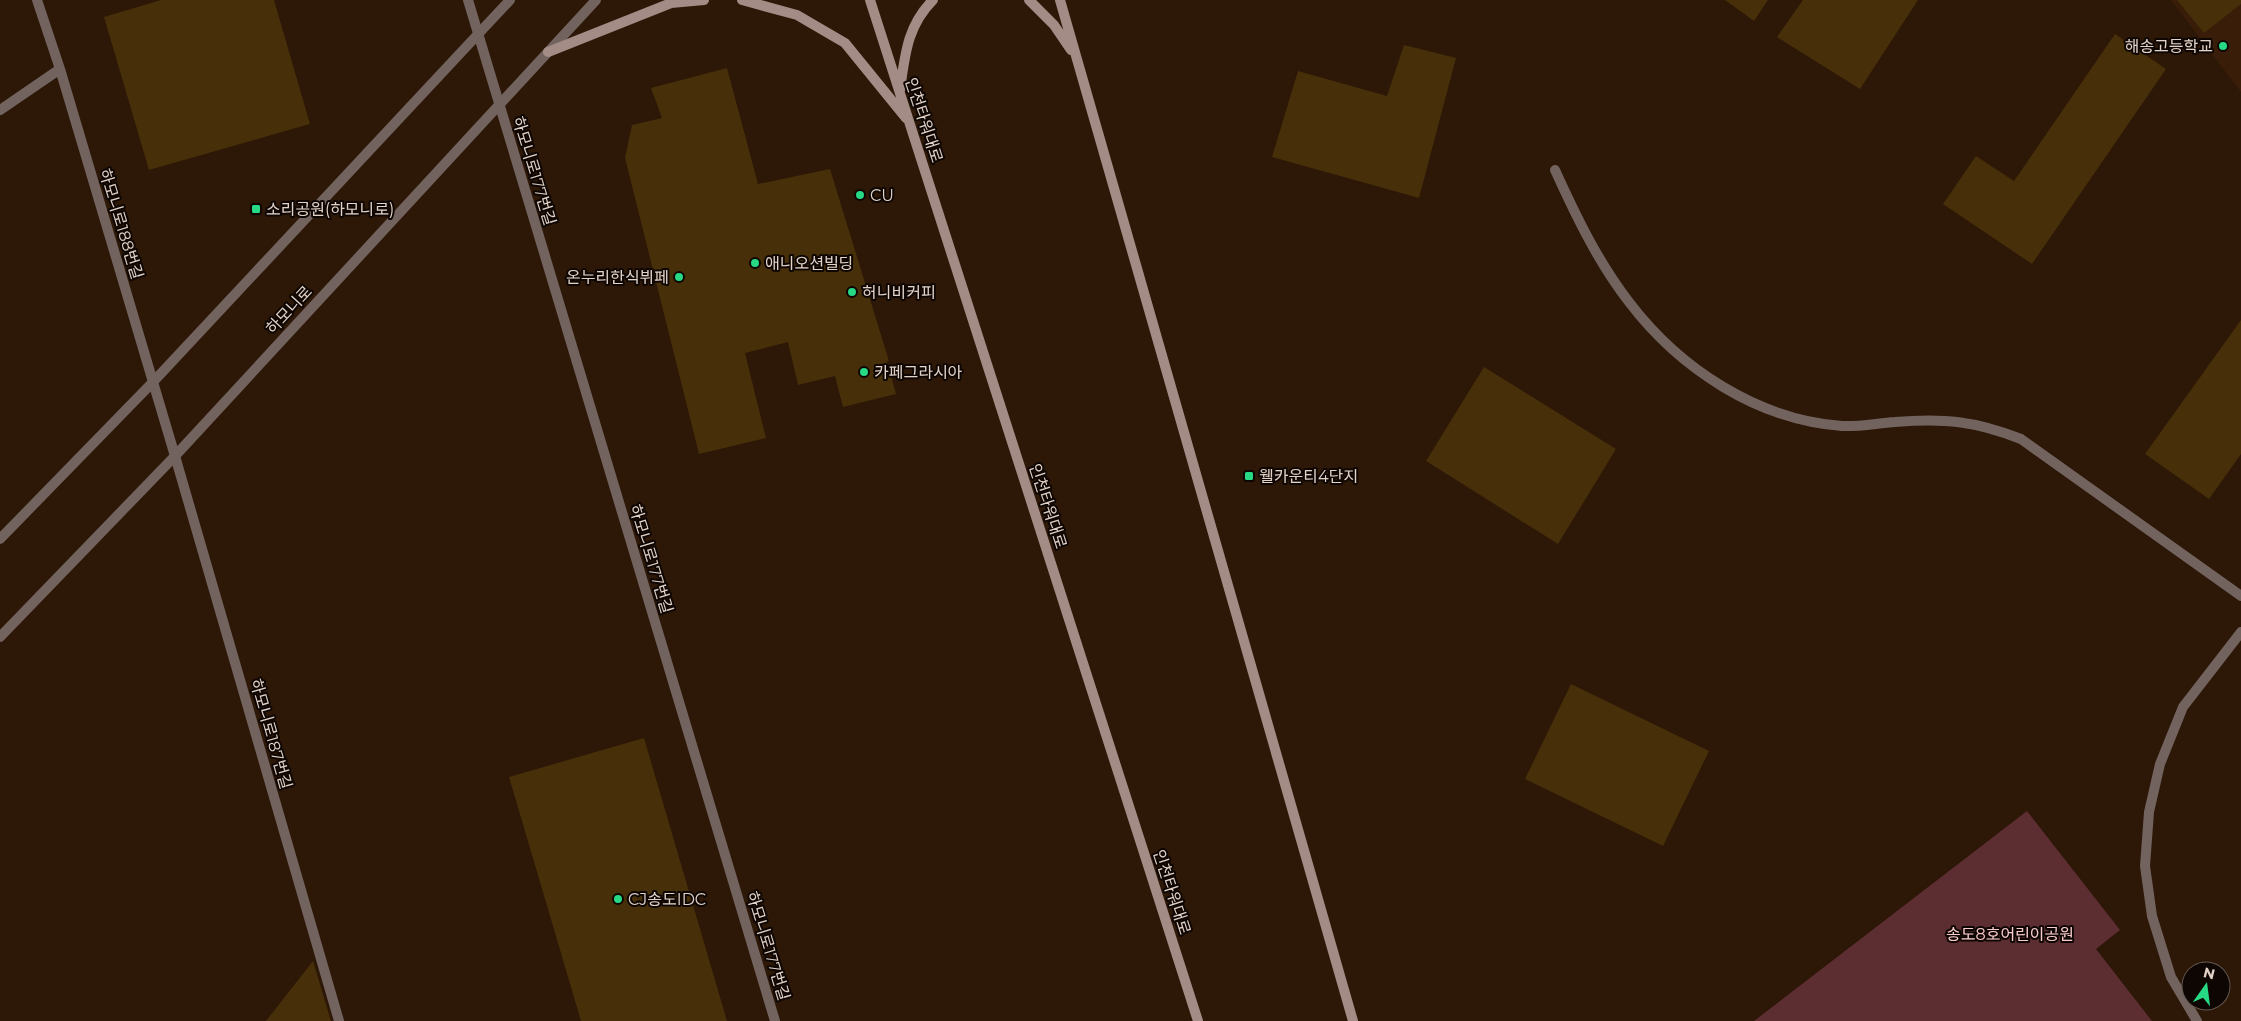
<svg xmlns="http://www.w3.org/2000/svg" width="2241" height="1021" font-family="Montserrat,'Noto Sans KR',sans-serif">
<rect width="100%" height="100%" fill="#2d1707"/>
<path fill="#391d08" d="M2171 0H2241V92Z"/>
<path fill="#5c2d31" d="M2027 811 2120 930 2096 949 2152 1021H1754Z"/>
<path fill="#462f09" d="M161 0H274L310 124 149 170 104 17Z
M1725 0H1768L1754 21Z
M1803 0H1918L1860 89 1777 37Z
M2177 0H2241V4L2204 33Z
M2115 34 2166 69 2032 264 1943 204 1976 156 2014 181Z
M1404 45 1456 58 1419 198 1272 157 1298 71 1387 96Z
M727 68 758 184 830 169 889 361H887L896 394 843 407 835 376 798 385 788 342 745 353 766 438 699 454 625 158 632 125 662 118 651 88Z
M2241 320V454L2209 499 2145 454Z
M1484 367 1616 449 1558 544 1426 461Z
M1571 684 1709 751 1663 846 1525 779Z
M644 738 727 1021H581L509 777Z
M313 961 331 1021H266Z"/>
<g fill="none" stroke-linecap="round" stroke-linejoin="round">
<path stroke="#72635f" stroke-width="10" d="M1555 170C1576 216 1598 262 1629 302 1680 369 1758 420 1842 426 1859 427 1878 423 1895 422 1944 418 1975 421 2021 439L2241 596"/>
<path stroke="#72635f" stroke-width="10" d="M37 0 60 69 175 456 339 1021
M468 0 775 1021
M0 110 60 69
M2197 1021 2171 977 2152 916 2145 866 2149 812 2160 764 2183 707 2241 632"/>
<path stroke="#72635f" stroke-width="10" d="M0 539 153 382 510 0
M0 637 175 456 596 0"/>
<path stroke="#a38c85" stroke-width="10" d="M742 0 797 15 845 43 906 118
M870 0 1198 1021
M1029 0 1054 25 1071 50
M1060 0 1353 1021
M548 52 671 3 704 0
M900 90C905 55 907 26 933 0"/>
</g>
<g fill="#27d885" stroke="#0e0602" stroke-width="2">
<circle cx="2223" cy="46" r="5"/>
<circle cx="860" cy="195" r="5"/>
<rect x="251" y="204" width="10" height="10" rx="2.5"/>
<circle cx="755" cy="263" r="5"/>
<circle cx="679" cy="277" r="5"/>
<circle cx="852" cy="292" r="5"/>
<circle cx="864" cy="372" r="5"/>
<rect x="1244" y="471" width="10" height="10" rx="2.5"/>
<circle cx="618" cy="899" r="5"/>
</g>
<g text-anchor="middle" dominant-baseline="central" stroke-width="4" stroke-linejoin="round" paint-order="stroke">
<g font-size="16" fill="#e2d2c8" stroke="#0e0602" text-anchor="start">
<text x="2213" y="46" text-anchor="end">해송고등학교</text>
<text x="870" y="195">CU</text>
<text x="266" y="209">소리공원(하모니로)</text>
<text x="765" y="263">애니오션빌딩</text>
<text x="669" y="277" text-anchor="end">온누리한식뷔페</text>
<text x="862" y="292">허니비커피</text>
<text x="874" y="372">카페그라시아</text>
<text x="1259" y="476">웰카운티4단지</text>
<text x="628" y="899">CJ송도IDC</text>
</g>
<g font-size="16" fill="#e2d2c8" stroke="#0e0602">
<text transform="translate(924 120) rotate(72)">인천타워대로</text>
<text transform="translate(534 171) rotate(73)">하모니로177번길</text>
<text transform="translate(121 224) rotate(73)">하모니로188번길</text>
<text transform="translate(289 310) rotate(-47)">하모니로</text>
<text transform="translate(1048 506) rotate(72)">인천타워대로</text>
<text transform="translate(651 559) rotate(73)">하모니로177번길</text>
<text transform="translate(271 734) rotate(74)">하모니로187번길</text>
<text transform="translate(1172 892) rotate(72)">인천타워대로</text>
<text transform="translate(768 946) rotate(73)">하모니로177번길</text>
</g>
<g font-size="16" fill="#facbcd" stroke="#0e0602">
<text x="2010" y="934">송도8호어린이공원</text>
</g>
</g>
<g transform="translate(2206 986) rotate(14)"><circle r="24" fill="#0e0602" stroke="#635851"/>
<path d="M0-4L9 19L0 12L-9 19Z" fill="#27d885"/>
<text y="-8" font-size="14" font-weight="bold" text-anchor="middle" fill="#e2d2c8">N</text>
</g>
</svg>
